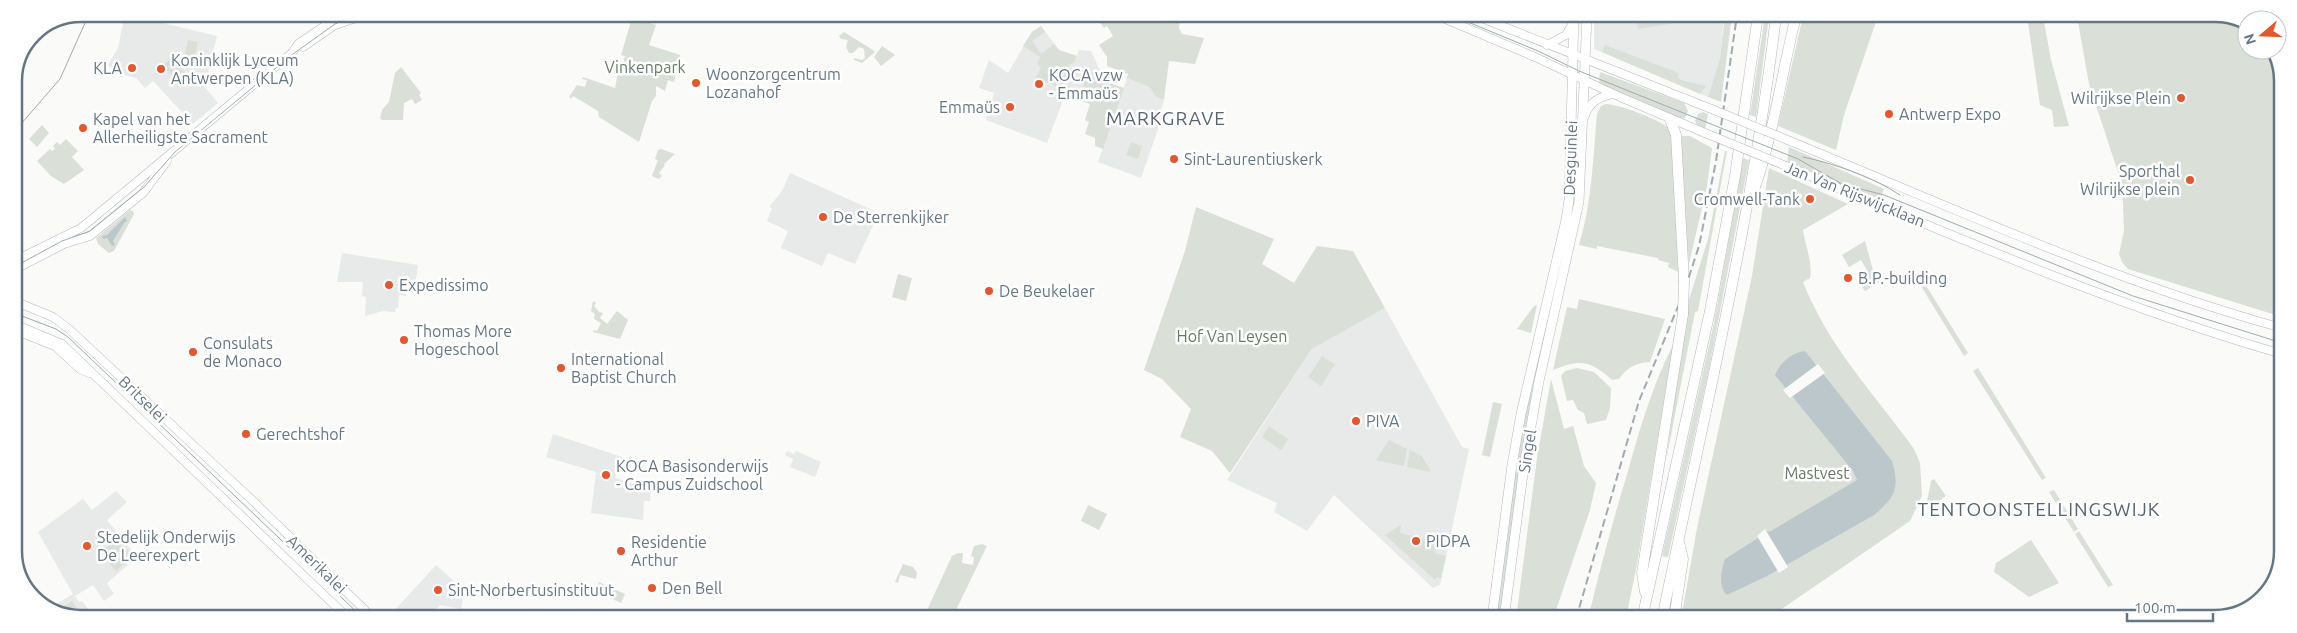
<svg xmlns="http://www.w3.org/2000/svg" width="2297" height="633" font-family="Ubuntu,sans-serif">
<rect width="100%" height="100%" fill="#fafaf8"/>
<path fill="#e8e9e9" d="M125 14 217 36 208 73 200 81 218 103 193 124 153 81 145 88 136 78 124 75 122 78 108 65 118 48Z
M1594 15H1724L1720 58 1708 97 1594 49Z
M1041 26 1059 50 1077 56 1079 50 1091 51 1102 75 1091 104 1065 95 1047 143 986 120 994 93 979 88 989 60 1008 73 1032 32Z
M1127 78 1151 87 1156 97 1164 100 1161 110 1164 112 1141 178 1098 162Z
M790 173 879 213 855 264 828 253 822 266 781 248 788 231 767 221 772 208 769 207 782 191Z
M342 253 418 265 415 287H406V296L399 295 398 308H396L395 312 383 311 365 316 366 297 362 296 363 282H337Z
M1385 308 1462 447 1469 449 1440 585 1433 588 1334 495 1307 531 1274 512 1277 503 1227 480 1312 349Z
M553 434 622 457 615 478 651 489 650 501H644L643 520 591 513 596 472 546 457Z
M787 451 794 454 796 451 821 462 815 477 790 467 793 459 785 455Z
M116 491 127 502 107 520 137 557 107 583 114 594 104 601 93 585 75 596 79 602 82 601 94 617H64L50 608 73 594 38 532 83 499 92 510Z
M436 565 462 588 464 593 461 609 440 605 428 617H397L392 613Z"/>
<path fill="#dadfd7" d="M1094 15H1180L1179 28 1182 34 1204 38 1195 64 1169 61 1164 100 1156 97 1150 87 1127 78 1128 74 1107 66V57L1099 45 1113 36 1107 26 1104 28Z
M1636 15H1674L1675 23 1638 29Z
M1725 15H1732L1721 102 1708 97 1720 58Z
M1765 16H1769L1756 117 1750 115Z
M1803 16H1878L1844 115 1836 150 1778 126Z
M2027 16H2043L2051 60 2069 126 2054 127 2052 110 2040 105Z
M2077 16H2233L2247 25V50H2272L2283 77 2282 317 2128 269 2122 262 2119 254 2124 231 2123 203 2118 172 2089 84Z
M632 18 656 25 649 45 680 55 674 82 668 80 665 91 656 86V96L652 101 639 142 599 117 598 111 573 96 571 99 569 97 577 85 585 87 587 80 582 79 583 77 615 88 618 72 621 70 625 56 621 55Z
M1041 26 1045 32 1032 41 1041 54 1054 44 1059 50 1077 56 1074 62 1069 65 1063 84 1081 91 1087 75 1099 69 1102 75 1100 80 1124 88 1103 149 1095 146V138L1085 134 1089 122 1085 120 1090 104 1065 95 1067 90 1036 78 1041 67 1037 64 1040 57 1023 46 1032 32Z
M844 32 873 50 875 52 862 63 854 60V58L862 60 865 58 864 49 859 47 853 53H849L846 47 848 40 841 39 839 36Z
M188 40 198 42 194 60 184 58Z
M1605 45 1679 73 1678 77 1680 80 1706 86 1700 94 1602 52Z
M882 46 895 55 881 66 874 57Z
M173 57 188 77 178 85 163 65Z
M401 67 421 93 419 95 422 100 415 104 412 99 404 103 403 120H382L380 118 382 110 389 102 395 73Z
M1600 72 1684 103 1688 111 1685 118 1679 119 1599 84Z
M1606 104C1621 105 1662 120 1672 131L1678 272 1668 267 1669 263 1658 260V258L1597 246V249L1579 245C1592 203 1593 158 1597 114L1601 106Z
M1703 112 1708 114 1705 130 1697 125 1695 121 1698 114Z
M42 125 49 133 37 147 29 139Z
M1682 136H1690L1712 148 1707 186 1689 264 1681 166Z
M66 139 78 151 72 157 84 170 64 184 51 176 37 161 50 149 52 151 55 149 53 146 57 142 60 145Z
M1131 142 1142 146 1138 159 1126 155Z
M1789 147 1884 189 1879 201 1787 163Z
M661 149 675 154 664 164 665 165 659 173 662 176 659 179 652 176 658 160 655 159 658 150Z
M1725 151H1727L1698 311 1695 312 1666 461 1688 303 1708 239Z
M1743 158 1749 160 1709 369 1668 557 1662 556 1715 318Z
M1769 168 1848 204 1803 230C1805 245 1813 263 1810 278L1803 282C1829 348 1874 393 1914 449L1920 463 1922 496 1910 521 1767 619H1681L1697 528 1752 276Z
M1196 207 1274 239 1262 264 1294 283 1317 246 1353 251 1385 308 1312 349 1230 473 1212 451 1180 437 1191 409 1162 379 1144 370 1185 251Z
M130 210 133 211 134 214 114 251 109 253 98 244 96 238Z
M1865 241 1873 270 1881 281 1865 291 1858 281 1869 274 1861 260 1849 267 1842 255Z
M898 274 912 278 906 301 892 297Z
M1925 284 1968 353 1964 356 1921 286Z
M1579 299 1665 319 1650 362C1635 363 1628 367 1619 379L1612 380C1590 360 1580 359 1553 370L1567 307 1577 309Z
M593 301 596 303 594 306 599 312 603 313 600 318 607 324 617 311 628 320 620 339 593 332 594 330 597 331 601 323 594 319 595 314 591 311Z
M1537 305 1531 333 1517 329 1534 306Z
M1547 313 1534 378 1501 618H1496L1520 440Z
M1673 345 1637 564 1626 619H1588C1600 569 1613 520 1628 471 1640 428 1653 384 1673 345Z
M1322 356 1335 364 1321 386 1308 377Z
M1577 368 1594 372 1611 388 1610 408 1606 420 1587 424 1584 413 1578 410 1573 400 1567 401 1561 376 1565 371Z
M1978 368 2046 478 2042 480 1973 371Z
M1551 379 1564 429 1573 426 1584 466 1596 483 1590 510 1553 619H1516L1537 458Z
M1493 402 1502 404 1490 457 1482 455Z
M1269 426 1288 439 1281 450 1262 437Z
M1389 440 1407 449 1404 466 1376 460Z
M1410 450 1422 456 1431 472 1407 467Z
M1934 479 1946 496 1929 508 1926 506 1931 481Z
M2054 490 2078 529 2074 532 2049 492Z
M1088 505 1107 514 1099 530 1081 521Z
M1401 525 1400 533 1437 542 1435 553 1446 556 1441 578 1437 577 1435 580 1385 535Z
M2079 531 2113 585 2108 587 2075 534Z
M116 539 123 548 109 560 101 552Z
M2031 540 2059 583 2029 597 1994 572 1996 563Z
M982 544 987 546 955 612 947 614 929 612 927 610 952 556 958 553H963L962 563 973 565 974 557 971 556 974 546Z
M126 548 133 556 116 571 109 563Z
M903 564 913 567 917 573 916 579 900 575 898 583 895 582Z
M599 582 625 594 621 603 595 591Z
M72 601 82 617H67L62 608Z"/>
<path fill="#bbc7cb" d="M125 217 127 221 124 223 113 241 115 245 112 246 107 238 103 239 102 236 107 235Z
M1805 351 1892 461C1900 489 1895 497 1874 515L1767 576 1727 595C1718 587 1721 570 1725 559L1766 533 1765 532 1771 531 1857 480 1853 471 1775 375C1781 362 1791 353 1805 351Z"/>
<path fill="#fafaf8" d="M1818 364 1825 373 1790 398 1783 390Z
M1765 529 1788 567 1779 573 1757 536Z"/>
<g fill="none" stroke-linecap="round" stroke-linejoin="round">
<defs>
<path id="secondary" d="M1436 15 1535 57 1620 97 1705 133
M1474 15 1709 108
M1547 45 1566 35 1573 23
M303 47 335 25 368 14
M1584 118C1589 102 1598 97 1613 94
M1790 141C1951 207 2114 282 2282 328
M1786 166C1949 234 2112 305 2282 354
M14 261 81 228 292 53 298 44 342 14
M14 270 64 244 90 236 143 193 167 161
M14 301 53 317 69 329 252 500 372 617
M14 324 62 344 347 617
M14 330 55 346 80 369 89 373"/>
<path id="primary" d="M1492 618 1512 465 1521 414 1566 220 1569 200 1574 15
M1504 619 1524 466 1539 381 1579 202 1587 15"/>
<path id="highway" d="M1670 119 1676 135 1684 280
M1755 187C1774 132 1782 72 1796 16
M1645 592 1642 573 1683 314
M1642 619 1710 311 1735 176 1758 15
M1662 619C1703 418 1752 219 1776 16
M1674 619 1683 559 1679 542"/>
</defs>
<use href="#secondary" stroke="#b3babf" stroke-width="9"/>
<use href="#primary" stroke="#b5babe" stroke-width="10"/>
<use href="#highway" stroke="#b4b9bd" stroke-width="11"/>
<use href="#secondary" stroke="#fff" stroke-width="8"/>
<use href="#primary" stroke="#fff" stroke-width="9"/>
<use href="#highway" stroke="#fff" stroke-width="10"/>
<path stroke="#a2aab0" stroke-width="1" d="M1451 15 1538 51 1579 71 1798 159 1842 184 1884 195 2133 296 2282 343
M14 132 60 79 89 14
M1803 157C1836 164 1873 177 1900 195
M14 267 62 241 90 231 144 187 175 152 293 54 335 24 356 14
M14 313 56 329 68 337 362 617"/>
<path stroke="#a2aab0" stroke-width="2" stroke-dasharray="8 4" stroke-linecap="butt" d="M1576 619 1639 401 1684 292 1699 246 1716 161 1737 15"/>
<defs>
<path id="secondary-bridge" d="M1709 108 1790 141
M1705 133 1786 166"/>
<path id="highway-bridge" d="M1683 314 1684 280"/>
</defs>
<use href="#secondary-bridge" stroke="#b3babf" stroke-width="9" stroke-linecap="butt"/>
<use href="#highway-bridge" stroke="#b4b9bd" stroke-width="11" stroke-linecap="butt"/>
<use href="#secondary-bridge" stroke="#fff" stroke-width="8"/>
<use href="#highway-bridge" stroke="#fff" stroke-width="10"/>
</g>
<g fill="#e4572e" stroke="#fff" stroke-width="2">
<circle cx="132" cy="68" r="5"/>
<circle cx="161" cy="69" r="5"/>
<circle cx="696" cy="83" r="5"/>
<circle cx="1039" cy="84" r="5"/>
<circle cx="2181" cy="98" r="5"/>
<circle cx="1010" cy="107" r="5"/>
<circle cx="1889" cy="114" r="5"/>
<circle cx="83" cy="128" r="5"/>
<circle cx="1174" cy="159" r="5"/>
<circle cx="2190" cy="180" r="5"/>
<circle cx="1810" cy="199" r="5"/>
<circle cx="823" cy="217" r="5"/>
<circle cx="1848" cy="278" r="5"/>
<circle cx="389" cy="285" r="5"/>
<circle cx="989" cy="291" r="5"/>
<circle cx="404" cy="340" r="5"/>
<circle cx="193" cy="352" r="5"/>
<circle cx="561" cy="368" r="5"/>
<circle cx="1356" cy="421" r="5"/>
<circle cx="246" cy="434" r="5"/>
<circle cx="606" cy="475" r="5"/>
<circle cx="1416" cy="541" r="5"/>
<circle cx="87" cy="546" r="5"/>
<circle cx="621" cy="551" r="5"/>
<circle cx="652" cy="588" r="5"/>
<circle cx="438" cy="590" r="5"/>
</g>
<g text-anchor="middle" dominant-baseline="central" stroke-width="5" stroke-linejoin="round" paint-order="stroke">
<g font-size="16" fill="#657683" stroke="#fff" text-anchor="start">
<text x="171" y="60">Koninklijk Lyceum<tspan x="171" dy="18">Antwerpen (KLA)</tspan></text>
<text x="122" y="68" text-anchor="end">KLA</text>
<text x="706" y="74">Woonzorgcentrum<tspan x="706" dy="18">Lozanahof</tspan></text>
<text x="1049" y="75">KOCA vzw<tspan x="1049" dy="18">- Emmaüs</tspan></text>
<text x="2171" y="98" text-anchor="end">Wilrijkse Plein</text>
<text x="1000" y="107" text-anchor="end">Emmaüs</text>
<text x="1899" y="114">Antwerp Expo</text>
<text x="93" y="119">Kapel van het<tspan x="93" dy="18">Allerheiligste Sacrament</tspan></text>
<text x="1184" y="159">Sint-Laurentiuskerk</text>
<text x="2180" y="171" text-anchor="end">Sporthal<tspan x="2180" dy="18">Wilrijkse plein</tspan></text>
<text x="1800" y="199" text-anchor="end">Cromwell-Tank</text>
<text x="833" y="217">De Sterrenkijker</text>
<text x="1858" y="278">B.P.-building</text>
<text x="399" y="285">Expedissimo</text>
<text x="999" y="291">De Beukelaer</text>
<text x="414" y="331">Thomas More<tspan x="414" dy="18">Hogeschool</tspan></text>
<text x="203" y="343">Consulats<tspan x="203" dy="18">de Monaco</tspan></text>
<text x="571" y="359">International<tspan x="571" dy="18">Baptist Church</tspan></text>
<text x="1366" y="421">PIVA</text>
<text x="256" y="434">Gerechtshof</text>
<text x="616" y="466">KOCA Basisonderwijs<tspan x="616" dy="18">- Campus Zuidschool</tspan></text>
<text x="97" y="537">Stedelijk Onderwijs<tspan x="97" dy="18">De Leerexpert</tspan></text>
<text x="1426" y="541">PIDPA</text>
<text x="631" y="542">Residentie<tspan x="631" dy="18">Arthur</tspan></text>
<text x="662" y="588">Den Bell</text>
<text x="448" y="590">Sint-Norbertusinstituut</text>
</g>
<g font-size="16" fill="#687a64" stroke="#fff">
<text x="645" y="67">Vinkenpark</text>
<text x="1232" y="336">Hof Van Leysen</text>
<text x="1817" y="473">Mastvest</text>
</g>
<g font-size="16" fill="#657683" stroke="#fff">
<text transform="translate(1570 158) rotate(-88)">Desguinlei</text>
<text transform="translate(1855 194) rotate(22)">Jan Van Rijswijcklaan</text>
<text transform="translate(143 399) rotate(44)">Britselei</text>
<text transform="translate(1527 451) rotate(-81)">Singel</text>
<text transform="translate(317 564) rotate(44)">Amerikalei</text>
</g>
<g font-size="19" letter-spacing="1" fill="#57646e" stroke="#fff">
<text x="1166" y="118">MARKGRAVE</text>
<text x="2039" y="509">TENTOONSTELLINGSWIJK</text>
</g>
</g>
<path d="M0 0H2297V633H0ZM81 22H2215A59 59 0 0 1 2274 81V551A59 59 0 0 1 2215 610H81A59 59 0 0 1 22 551V81A59 59 0 0 1 81 22Z" fill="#fff" fill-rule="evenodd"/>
<path fill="none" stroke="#657683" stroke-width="2.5" d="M81 22H2215A59 59 0 0 1 2274 81V551A59 59 0 0 1 2215 610H81A59 59 0 0 1 22 551V81A59 59 0 0 1 81 22Z"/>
<g transform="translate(2262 35) rotate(251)"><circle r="24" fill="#ffffff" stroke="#c1c8cd"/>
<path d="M0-4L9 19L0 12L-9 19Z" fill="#e4572e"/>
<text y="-8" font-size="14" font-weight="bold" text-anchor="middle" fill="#657683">N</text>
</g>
<path d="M2127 613v8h86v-8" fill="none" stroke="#657683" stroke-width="2.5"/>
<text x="2134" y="613" font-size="15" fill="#657683" stroke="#ffffff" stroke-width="4" paint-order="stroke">100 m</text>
</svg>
